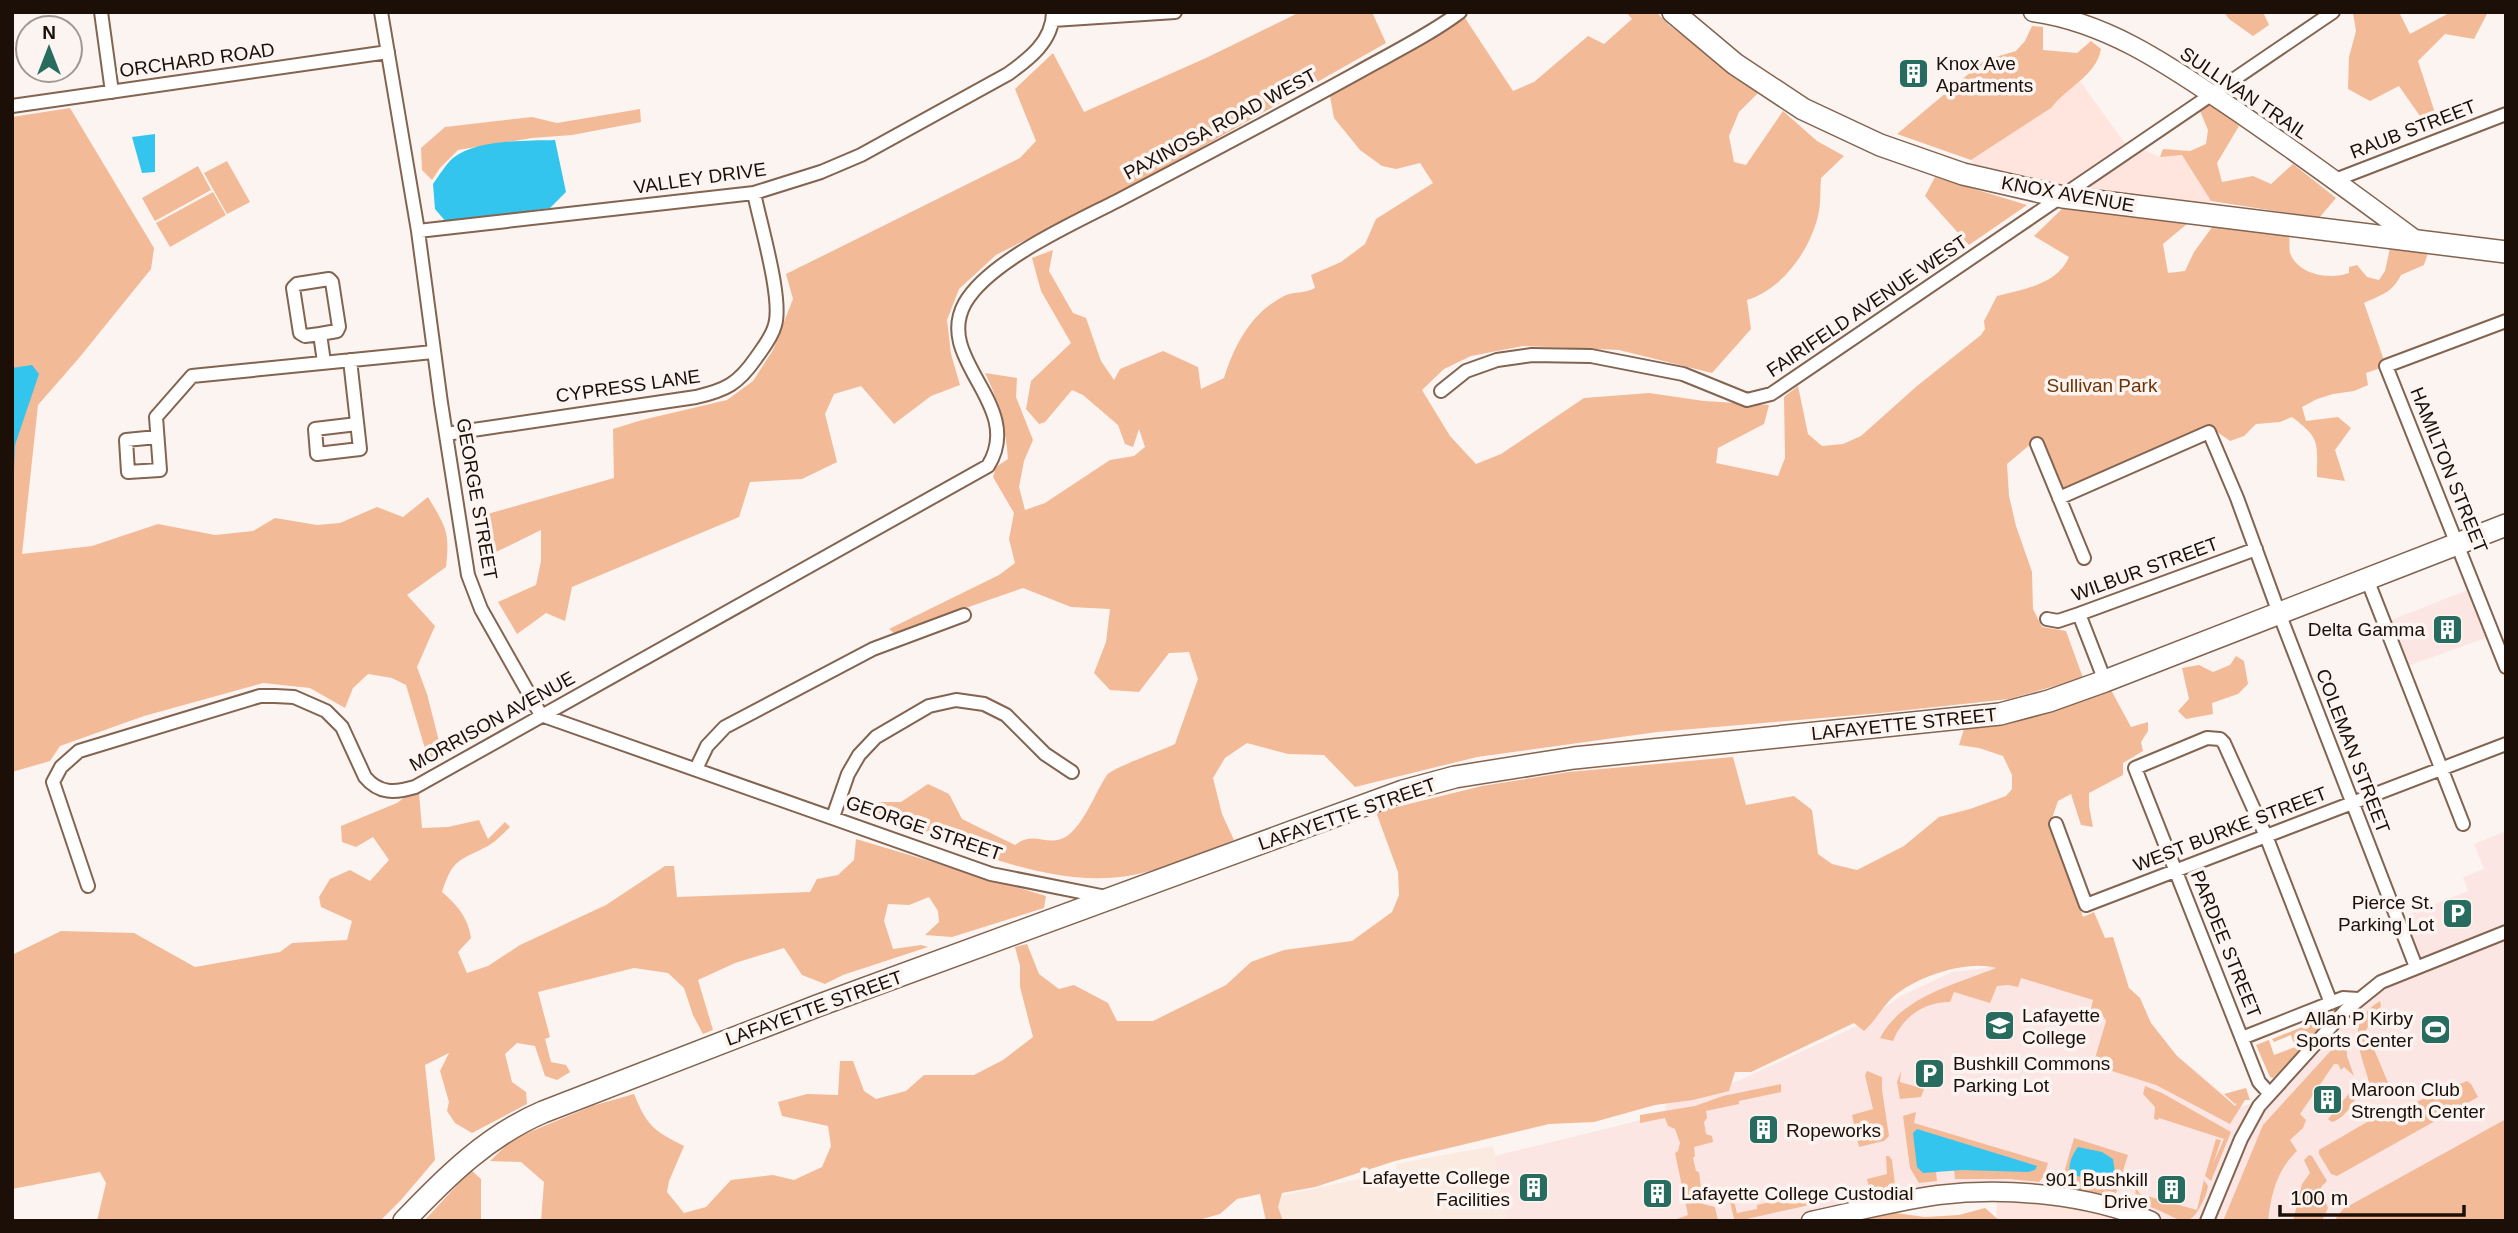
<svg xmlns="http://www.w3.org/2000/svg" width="2518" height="1233" font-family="Helvetica,sans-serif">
<rect width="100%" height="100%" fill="#fbf4f0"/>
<path fill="#ffe5de" d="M2080 81 2124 142 2160 157 2182 155 2211 201 2208 210 2012 183 1977 171 1971 160 2051 108 2061 95Z
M1997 1200 2087 1206 2131 1221H1996Z"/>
<path fill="#fbeadf" d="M1493 1146 1507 1221H1275L1271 1198 1396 1171V1164Z"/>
<path fill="#fce6e3" d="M2475 587 2494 635 2402 668 2384 623Z
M2506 831V1221H2151L2120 1209 1956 1194 1811 1221H1507L1494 1156 1666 1114 1665 1105 1738 1081 1861 1024 1901 996 1952 972 1986 968 2037 939 2054 926 2086 915 2111 1003 2152 1034 2239 1108 2272 1095 2366 998 2380 987 2421 969 2402 917 2468 891 2463 877 2484 869 2474 844Z"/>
<path fill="#f3ba97" d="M1300 12H1372L1386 43 1158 172 996 255 959 289 947 320 951 354 960 385 931 396 894 424 861 386 834 394 825 414 837 462 802 479 750 482 739 517 572 587 565 621 546 613 517 634 498 602 536 585 541 561V530L496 552 484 515 614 478 613 429 642 420 727 400 753 381 773 350 793 299 786 274 1020 158 1036 141 1015 89 1053 53 1084 112 1206 58Z
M1626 12H1656L1670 26 1759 92 1739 112 1729 136 1734 162 1746 165 1783 111 1817 141 1844 156 1821 178C1820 190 1821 205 1818 216 1809 252 1782 289 1747 300L1751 329 1712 373 1619 350 1523 346 1471 356 1444 369 1422 390 1450 436 1476 464 1501 454 1584 398 1649 393 1704 401 1769 405 1764 424 1718 448 1716 463 1778 476 1785 458 1784 397 1798 386 1808 434 1822 446 1843 444 1861 436 1917 386 1981 335 1985 329 1984 321 1997 296C2023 289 2057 285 2069 257L2034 236 2064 207 2128 213 2187 224 2163 244 2168 273 2185 271 2194 252 2213 226 2289 236C2290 241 2289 249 2290 253 2298 275 2330 280 2349 273V267L2357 265 2367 277 2379 280 2385 271 2390 248 2428 253 2424 265 2401 275C2392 293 2381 295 2364 303L2386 366 2366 373 2368 385 2354 391 2333 394 2317 399 2302 407 2306 421 2338 417 2351 428 2335 450 2345 481 2317 477C2317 442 2321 439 2292 417L2280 422 2256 424 2244 436 2230 441 2209 426 2060 490 2038 438 2007 464 2009 496 2016 526 2032 572 2033 609 2042 627 2066 631 2083 678 2009 699 1880 713 1657 732 1477 757 1355 787 1324 755 1288 754 1247 743 1225 758 1213 778 1222 814 1234 840C1204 852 1165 869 1133 875 1049 891 954 844 878 813L879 802H901L928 784 949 794 962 819 1015 845C1033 831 1044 845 1061 839 1081 833 1095 792 1107 775 1112 768 1163 750 1175 744L1198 679 1189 652 1169 653 1139 692 1110 690 1094 673 1106 642 1110 609 1071 607 1023 588 894 633 889 629 999 575 1015 563 1009 539 1014 513 993 477 996 467 1008 459C1006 428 999 401 985 373L1017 378 1016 397 1033 440 1024 461 1019 487 1025 510 1045 503 1110 460 1134 456 1145 447 1139 429 1133 447 1125 444 1118 425 1083 395 1072 390 1045 422 1039 424 1026 409 1031 381 1071 343 1041 291 1032 258 1053 250 1049 271 1073 313 1086 318 1101 361 1114 380 1120 369 1163 351 1198 367 1201 389 1224 378C1235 344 1251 313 1284 296 1294 291 1305 294 1315 288L1311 275 1341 262 1365 244 1376 219 1433 183 1420 163 1396 169 1382 166 1360 150 1334 118 1330 96 1465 18 1513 91 1534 82 1588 36 1604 44 1632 19Z
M2224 12H2263L2269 25 2253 36 2229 19Z
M2399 12 2410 34 2451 12H2488L2474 39 2445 34 2418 61 2436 116 2422 119 2399 86 2370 101 2348 89 2349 57 2356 31 2353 13Z
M2032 26 2043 27V50L2077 53 2091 41 2101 49C2096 76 2067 87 2051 108L1971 160 1897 134 1985 60 2016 51 2025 41Z
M2211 103 2239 126 2217 163 2222 182 2253 176 2271 184 2293 164 2336 198 2319 218 2211 201 2182 155 2160 157 2163 149 2190 151 2206 144 2208 130 2200 111Z
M70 108 154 248 151 269 79 358 38 405 22 554 92 546 158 524 215 535 253 531 275 518 317 525 340 523 377 507 403 517 428 497C446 527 450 532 446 567L407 595 435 626 417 667 427 694 442 753 429 762 406 685 392 678 368 674 353 688 345 708 310 688 263 683 144 716 60 746 50 761 12 772V117Z
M640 109 641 122 572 135 532 138 458 150 440 168 432 180 422 170 421 148 445 127 532 117 557 123Z
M227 161 250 202 227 214 204 173Z
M198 166 211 190 155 221 142 198Z
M1935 177 2027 205 1969 245 1925 196Z
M213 192 226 215 170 247 156 223Z
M2236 656 2244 661 2248 684 2238 694 2212 703 2213 714 2186 719 2178 711 2189 699 2182 668 2199 665 2213 672 2230 665Z
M2111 690 2131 727 2148 722V731L2141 742 2143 751 2123 763V775L2089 793V806L2093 827 2081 825 2071 794 2058 801 2051 821 2083 917 2094 912 2105 938 2113 937 2129 988 2140 998 2151 1023 2177 1056 2235 1106 2237 1103 2235 1104 2224 1094 2246 1088 2250 1100H2245L2230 1124 2156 1085 2093 1065 2106 1021 2102 1014 2091 1009 2093 1000 2021 978 2018 987 2008 985 1997 986 1990 1003 1954 992 1950 1002C1923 1002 1903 1017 1893 1041L1880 1038C1901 997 1956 984 1996 968 1967 959 1910 978 1889 1001 1880 1011 1874 1022 1864 1031L1854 1023 1751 1072H1735L1729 1091 1693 1100 1655 1105 1594 1122 1549 1124 1395 1161 1315 1187 1282 1193 1278 1207 1283 1221H1266L1260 1194 1237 1199 1220 1214 1195 1221H541L544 1182 521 1162 490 1161 513 1139 592 1106 634 1094C647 1126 654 1131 684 1146L669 1181 667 1192 684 1213 706 1207 731 1180 773 1175 794 1180 822 1167 831 1146 828 1126 782 1116 778 1102 807 1094 838 1095 840 1061H853L864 1091 876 1099 906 1091 924 1075H974L1003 1060 1033 1037 1020 987V966L1015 947 1027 944 1039 974 1059 989 1074 985 1108 1003 1117 1021H1153L1226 985 1251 962 1284 950 1352 941 1392 912 1399 895 1398 872 1376 812 1482 786 1569 772 1733 757 1746 805 1794 796 1812 810 1818 854 1832 864 1857 870 1904 846 1939 817 1970 809 2006 796 2012 789V775L2003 756 1979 748 1959 745 1964 729 2031 718Z
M419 793 422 828 448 827 479 820 488 839 505 822 510 827C503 834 496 841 488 846 459 861 453 858 442 892 457 905 468 917 471 938L458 952 467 973 488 966 520 945 606 905 665 866H674L677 897 810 892 817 879 838 875 854 860 856 839 1046 896 1044 908 952 937 925 935 939 922 938 911 929 897 909 905 888 904 884 921 893 949 921 945 928 947 843 975 825 984 802 975 784 948 735 963 698 980 713 1030 703 1034 693 1015 684 988 668 973 634 968 538 992 550 1037 545 1039 551 1062 566 1065 570 1072 557 1080 545 1076 535 1046 517 1043 505 1054 512 1082 526 1092 527 1104 472 1133 455 1123 447 1111 449 1102 440 1071 449 1053 425 1065 435 1160 401 1200 380 1221H97L106 1183 100 1172 12 1189V957L14 954 61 931 134 933 195 967 280 952 292 943 347 940 352 921 321 907 319 897 330 879 350 870 370 881 389 860 373 837 356 847 342 842 341 826 397 803 405 797Z
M2380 1001 2381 1006 2366 1030 2389 1085 2371 1092C2366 1058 2339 1026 2380 1001Z
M2326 1014 2327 1017 2319 1029 2273 1078 2270 1077 2256 1045 2269 1040 2274 1055 2295 1047 2291 1035 2274 1042 2272 1039 2317 1021 2316 1017Z
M2346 1034 2347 1056 2354 1076 2344 1067 2341 1070 2338 1064H2334L2300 1114 2306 1120 2303 1128 2290 1140 2297 1151C2277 1170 2271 1194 2268 1221H2223L2263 1125Z
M1867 1071 1882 1077V1090L1889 1136 1884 1141 1859 1147 1852 1115 1873 1109 1865 1075Z
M1901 1071 1900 1082 1924 1089 1921 1097 1900 1099 1897 1082Z
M2467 1081 2471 1084 2478 1097 2337 1176 2331 1174 2319 1154V1150L2367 1122Z
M1781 1084V1092L1739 1101V1104L1706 1111 1707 1118 1704 1122 1706 1134 1712 1136 1713 1142 1694 1147 1695 1156 1693 1158 1696 1171 1699 1172 1703 1204 1715 1207 1718 1221H1671L1688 1215 1675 1153 1678 1151 1680 1143 1675 1129 1668 1126 1665 1118 1640 1123V1115L1695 1106 1723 1096Z
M2356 1085 2359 1092C2354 1103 2344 1119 2332 1122L2328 1119Z
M2145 1086 2162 1093 2231 1132 2211 1181 2205 1176 2216 1139 2221 1140 2213 1164 2224 1139 2159 1118 2158 1120 2154 1119 2155 1107 2143 1094Z
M1916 1112 1914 1123 2048 1163 2044 1176 2039 1182 2010 1179H1955L1954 1169 1936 1171 1937 1181 1919 1183 1910 1168 1903 1116Z
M2506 1119V1221H2334L2343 1209Z
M2074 1138 2128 1155 2116 1193C2103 1195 2077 1194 2065 1184L2063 1176Z
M2309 1155 2312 1156 2327 1181 2321 1187V1191L2328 1208 2322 1221H2293L2302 1184 2310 1173 2304 1160Z
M1886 1156H1889L1892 1160 1895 1185 1893 1187 1870 1192 1867 1179 1887 1174Z
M471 1170 481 1179V1221H424Z
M2204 1180 2208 1186C2207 1193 2204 1200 2200 1207 2188 1230 2177 1218 2158 1210 2149 1206 2140 1204 2135 1196L2136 1188 2140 1194 2197 1210Z
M1820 1195 1823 1202 1738 1221 1734 1219 1730 1202 1734 1201 1737 1213 1757 1209V1205L1788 1198 1792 1197 1793 1201Z
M1985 1208 2000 1221H1859L1896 1213 1925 1217 1959 1215Z"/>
<path fill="#34c5ee" d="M155 134V172L142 173 132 137Z
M555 140 566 192 550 208 447 223 435 209 433 184C439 176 445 165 453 158 477 139 525 141 555 140Z
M32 365 39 374 15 445 12 516V368Z
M1917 1129 2037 1166 2035 1170 2028 1172 1962 1170 1923 1173 1917 1167 1913 1133Z
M2078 1147 2102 1152 2113 1159 2115 1173 2110 1181 2070 1175C2068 1164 2072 1155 2078 1147Z"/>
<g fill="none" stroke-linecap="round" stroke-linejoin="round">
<defs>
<path id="street" d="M101 12 112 92
M381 12 418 231 441 403 468 575 481 609 541 715 991 874 1106 897
M1053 20 1175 12
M12 106 388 52
M2335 180 2506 114
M418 231 754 193 821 172 861 155 1008 74C1029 59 1053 41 1053 12
M2506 321 2386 366 2506 667
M320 334 337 331 339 327 332 282 329 279 297 284 293 288 300 333 305 336 320 334 324 362
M350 360 360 449 317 454 315 429 357 424
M1441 391 1466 371 1497 360 1532 355 1591 356 1683 374 1747 400 1771 394 2333 12
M446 434 696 397C726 390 738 384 756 358 763 348 772 337 775 325 783 299 760 223 754 193
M157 437 126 440 128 472 160 470 156 417 192 376 433 352
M2037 444 2084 558
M2059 498 2209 432 2237 498 2279 613 2416 967
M2367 579 2463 824
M2079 614 2105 681
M2047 619 2058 621 2079 614 2256 549
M696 769 707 746 725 727 873 649 964 615
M833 817 848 774 859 755 876 737 929 706 956 700 984 704 1006 715 1045 754 1072 772
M2056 824 2086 905 2506 744
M88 886 53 782 61 767 79 751 260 696H275L294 697 326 711 342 727 365 777C379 794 395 793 415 787L988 466C1026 405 933 360 965 303 989 261 1074 223 1117 201 1197 159 1277 117 1355 74 1390 54 1428 36 1460 12
M2242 1038 2343 998 2358 999
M2269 1093 2259 1082 2135 768 2207 738 2220 739 2224 743 2266 836 2331 1003
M2207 1221 2241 1139 2259 1106 2345 1011 2381 982 2506 932"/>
<path id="secondary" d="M2033 12C2111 23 2174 69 2238 112 2299 154 2358 197 2417 241
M1811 1221C1853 1212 1896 1201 1938 1195 2006 1187 2088 1194 2151 1221"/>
<path id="primary" d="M1673 12 1735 64 1803 109 1880 145 1963 174 2063 197 2506 252
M404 1221C446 1177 487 1136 543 1112L817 1006 1403 791 1455 777 1574 758 2000 714 2049 701 2105 681 2506 525"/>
</defs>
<use href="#street" stroke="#826451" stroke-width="16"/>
<use href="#secondary" stroke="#826451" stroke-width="21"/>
<use href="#primary" stroke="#826451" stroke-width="24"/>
<use href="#street" stroke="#fff" stroke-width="12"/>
<use href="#secondary" stroke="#fff" stroke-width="18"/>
<use href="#primary" stroke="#fff" stroke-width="21"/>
</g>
<defs>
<symbol id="building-square" viewBox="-11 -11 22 22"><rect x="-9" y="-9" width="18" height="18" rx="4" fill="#276c5f" stroke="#fbf4f0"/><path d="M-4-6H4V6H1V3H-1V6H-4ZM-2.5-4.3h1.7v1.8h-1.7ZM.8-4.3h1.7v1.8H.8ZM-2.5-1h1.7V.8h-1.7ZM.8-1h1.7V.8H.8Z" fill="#fff"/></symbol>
<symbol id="parking-square" viewBox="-11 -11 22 22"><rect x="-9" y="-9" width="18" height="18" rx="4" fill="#276c5f" stroke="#fbf4f0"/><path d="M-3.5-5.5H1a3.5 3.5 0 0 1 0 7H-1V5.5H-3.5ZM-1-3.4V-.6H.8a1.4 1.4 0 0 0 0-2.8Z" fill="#fff"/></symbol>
<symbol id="university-square" viewBox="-11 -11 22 22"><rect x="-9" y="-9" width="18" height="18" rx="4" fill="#276c5f" stroke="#fbf4f0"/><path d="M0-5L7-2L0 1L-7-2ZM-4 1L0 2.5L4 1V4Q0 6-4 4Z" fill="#fff"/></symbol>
<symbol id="stadium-square" viewBox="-11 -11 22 22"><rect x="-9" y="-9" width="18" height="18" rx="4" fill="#276c5f" stroke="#fbf4f0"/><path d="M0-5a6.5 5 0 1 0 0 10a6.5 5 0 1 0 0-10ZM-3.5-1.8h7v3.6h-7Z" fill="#fff"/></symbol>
</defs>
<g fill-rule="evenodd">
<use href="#building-square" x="1896" y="56" width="35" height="35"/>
<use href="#building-square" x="2430" y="612" width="35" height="35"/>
<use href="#parking-square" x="2440" y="896" width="35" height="35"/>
<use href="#university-square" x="1982" y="1008" width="35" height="35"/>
<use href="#stadium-square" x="2418" y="1012" width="35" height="35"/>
<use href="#parking-square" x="1912" y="1056" width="35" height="35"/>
<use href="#building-square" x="2310" y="1082" width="35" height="35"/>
<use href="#building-square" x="1746" y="1112" width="35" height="35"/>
<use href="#building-square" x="1516" y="1170" width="35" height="35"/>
<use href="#building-square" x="2154" y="1172" width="35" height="35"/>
<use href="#building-square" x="1640" y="1176" width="35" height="35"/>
</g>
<g text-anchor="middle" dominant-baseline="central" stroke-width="7" stroke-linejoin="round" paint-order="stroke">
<g font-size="19" fill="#1b0f08" stroke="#fbf4f0">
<text transform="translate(197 60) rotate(-8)">ORCHARD ROAD</text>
<text transform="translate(2244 93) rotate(34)">SULLIVAN TRAIL</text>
<text transform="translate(1220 124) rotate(-28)">PAXINOSA ROAD WEST</text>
<text transform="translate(2413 129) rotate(-21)">RAUB STREET</text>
<text transform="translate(700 178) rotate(-8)">VALLEY DRIVE</text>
<text transform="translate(2068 194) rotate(10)">KNOX AVENUE</text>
<text transform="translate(1867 306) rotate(-34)">FAIRIFELD AVENUE WEST</text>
<text transform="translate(628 386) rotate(-8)">CYPRESS LANE</text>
<text transform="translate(2449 470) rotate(68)">HAMILTON STREET</text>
<text transform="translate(477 499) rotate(80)">GEORGE STREET</text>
<text transform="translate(2145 569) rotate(-20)">WILBUR STREET</text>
<text transform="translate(492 721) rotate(-29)">MORRISON AVENUE</text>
<text transform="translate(1904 724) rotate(-6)">LAFAYETTE STREET</text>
<text transform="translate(2353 751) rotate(69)">COLEMAN STREET</text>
<text transform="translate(1347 814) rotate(-19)">LAFAYETTE STREET</text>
<text transform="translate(924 828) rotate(19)">GEORGE STREET</text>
<text transform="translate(2230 829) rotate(-21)">WEST BURKE STREET</text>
<text transform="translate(2226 944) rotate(68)">PARDEE STREET</text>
<text transform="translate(814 1008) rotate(-20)">LAFAYETTE STREET</text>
</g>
<g font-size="19" fill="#1b0f08" stroke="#fbf4f0" text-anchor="start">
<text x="1936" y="63">Knox Ave<tspan x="1936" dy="22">Apartments</tspan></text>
<text x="2425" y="629" text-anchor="end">Delta Gamma</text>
<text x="2434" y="902" text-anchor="end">Pierce St.<tspan x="2434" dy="22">Parking Lot</tspan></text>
<text x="2022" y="1015">Lafayette<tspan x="2022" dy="22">College</tspan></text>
<text x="2413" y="1018" text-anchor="end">Allan P Kirby<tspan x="2413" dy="22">Sports Center</tspan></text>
<text x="1953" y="1063">Bushkill Commons<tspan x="1953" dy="22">Parking Lot</tspan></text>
<text x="2351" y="1089">Maroon Club<tspan x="2351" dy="22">Strength Center</tspan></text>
<text x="1786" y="1130">Ropeworks</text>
<text x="1510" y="1177" text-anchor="end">Lafayette College<tspan x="1510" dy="22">Facilities</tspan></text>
<text x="2148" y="1179" text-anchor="end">901 Bushkill<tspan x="2148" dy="22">Drive</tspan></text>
<text x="1681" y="1193">Lafayette College Custodial</text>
</g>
<g font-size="19" fill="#6c3406" stroke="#fbf4f0">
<text x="2102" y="385">Sullivan Park</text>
</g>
</g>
<rect width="2518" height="1233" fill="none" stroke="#1b0f08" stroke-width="28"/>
<g transform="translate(49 49)"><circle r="33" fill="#fbf4f0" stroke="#a19893" stroke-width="2"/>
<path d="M0-5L12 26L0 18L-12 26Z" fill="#276c5f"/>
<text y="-10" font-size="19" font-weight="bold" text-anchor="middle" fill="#1b0f08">N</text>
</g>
<path d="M2280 1205v10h184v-10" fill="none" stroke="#1b0f08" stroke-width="3.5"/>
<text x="2290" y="1205" font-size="21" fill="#1b0f08" stroke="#fbf4f0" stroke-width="5" paint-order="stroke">100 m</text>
</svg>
